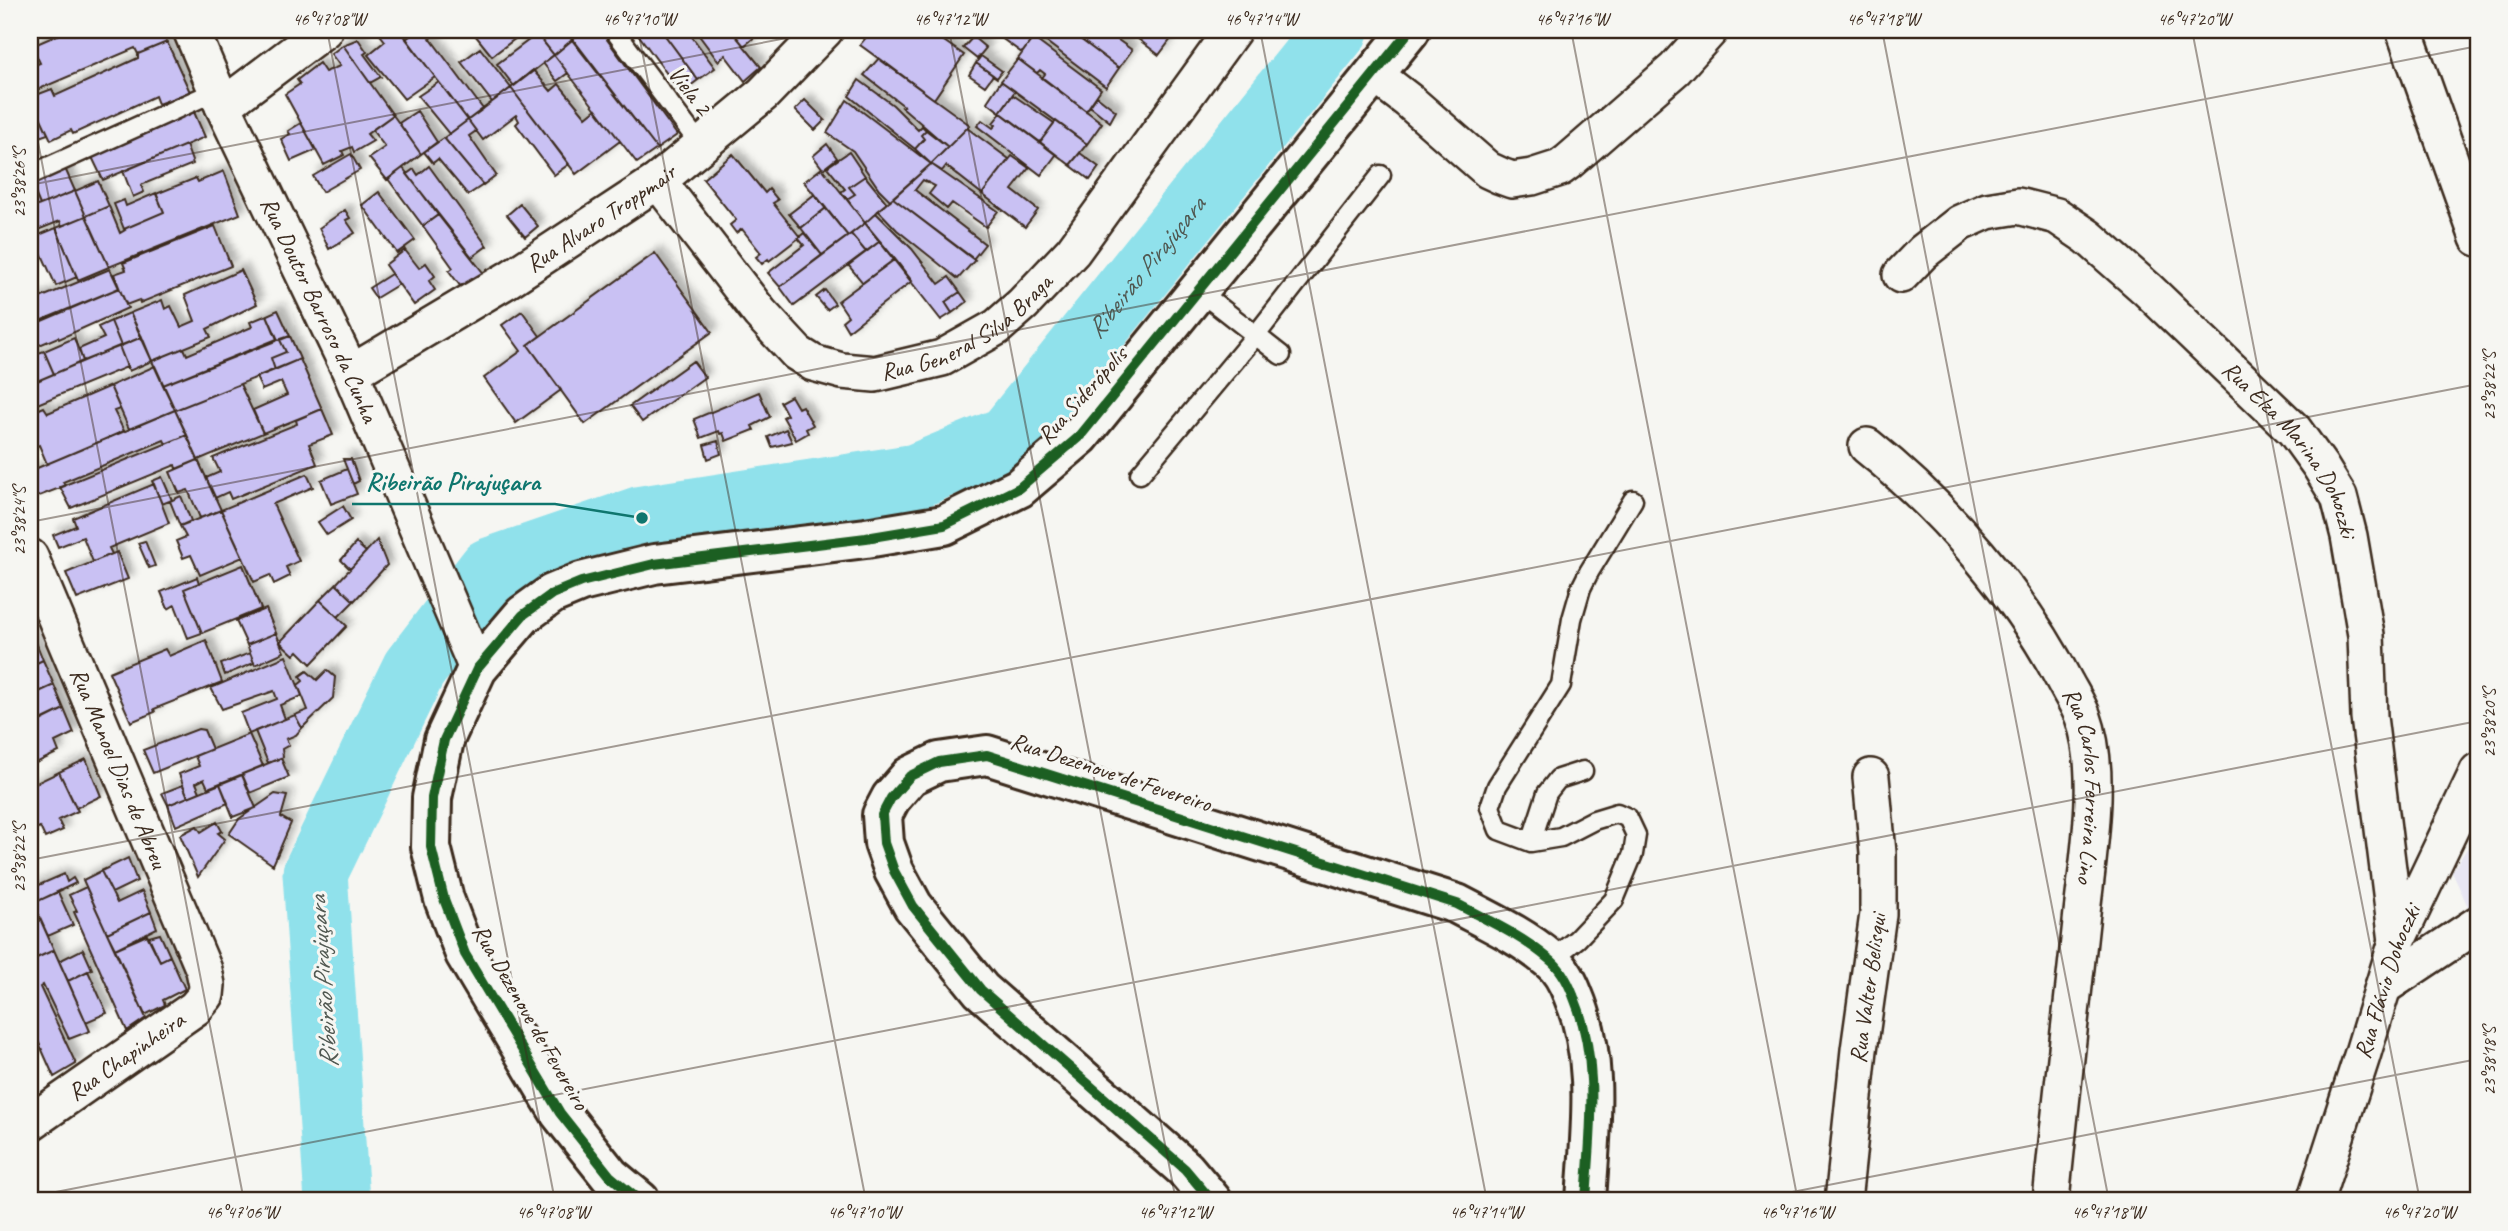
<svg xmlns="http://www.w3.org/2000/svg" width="2508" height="1231" font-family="Caveat,sans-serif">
<defs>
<filter id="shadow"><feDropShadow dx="6" dy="-6" stdDeviation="3.5" flood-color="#0004"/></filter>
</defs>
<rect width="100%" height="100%" fill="#f6f6f2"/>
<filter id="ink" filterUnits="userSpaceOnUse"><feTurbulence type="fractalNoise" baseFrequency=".0143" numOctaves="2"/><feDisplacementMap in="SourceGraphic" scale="14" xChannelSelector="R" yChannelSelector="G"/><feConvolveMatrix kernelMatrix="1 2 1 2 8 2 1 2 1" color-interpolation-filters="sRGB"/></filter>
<g filter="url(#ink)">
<path fill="#e8e6f2" d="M2478 831V908L2471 913 2452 872Z"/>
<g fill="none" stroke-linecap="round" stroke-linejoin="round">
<path stroke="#90e1eb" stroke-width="65" id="s1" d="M337 1201 315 873 414 669 490 570 642 518 916 476 1008 438 1336 30"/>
</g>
<path fill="#c9c1f3" stroke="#3b2a1e" stroke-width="2" filter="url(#shadow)" d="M69 30H161L167 42 138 54 135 48 30 93V67L40 63 32 46Z
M382 30H400L435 77 404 99 368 55 385 41 378 32Z
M418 30H424L483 109 468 120 406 39Z
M471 30H509L516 38 492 56Z
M558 30H566L572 40 554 55 543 41Z
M585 30H600L677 135 657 149 573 39Z
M635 30H661L698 80 681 93Z
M661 30H687L715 68 698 80Z
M695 30H731L761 67 745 81 725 55 718 61Z
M731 30H763L744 46Z
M872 30H928L964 55 934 99 860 45Z
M1006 30H1022L1033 38 1022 53 1000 37Z
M1039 30H1068L1119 68 1106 87 1036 34Z
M1068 30H1112L1117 33 1114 37 1132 50 1119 68Z
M1131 30H1158L1171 39 1159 55 1129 32Z
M537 34 554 55 514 86 497 64Z
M973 37 986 48 977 59 963 48Z
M1033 38 1101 89 1086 111 1042 78 1045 74 1040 70 1037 73 1018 59Z
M358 39 367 52 364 54 381 77 370 83 343 45Z
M572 40 657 149 637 163 554 55Z
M167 42 190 92 158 104 155 96 73 134 71 130 51 140 31 97 52 89 55 96 138 58V54Z
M343 45 393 115 367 134 373 141 354 152 352 147 342 151 344 155 324 165 285 94 300 84 297 80 319 63 325 72 340 66 331 54Z
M480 48 511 88 492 102 461 62Z
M554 55 568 73 557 81 543 63Z
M981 56 1002 71 997 78 976 63Z
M879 58 934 99 970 125 948 147 902 107 904 106 864 75Z
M1018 59 1102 123 1087 144 1001 81Z
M976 63 993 75 985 86 969 75Z
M533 70 551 91 559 84 586 117 596 109 620 141 576 174 511 88Z
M859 80 893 105 918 130 922 126 926 130 921 135 924 139 915 149 849 96Z
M1001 81 1015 91 1000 112 987 102Z
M439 82 468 120 449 134 418 96Z
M511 88 569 164 554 175 516 124 519 121 516 115 483 140 468 120Z
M30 94 48 134 30 140Z
M1013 95 1054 123 1040 142 1000 112Z
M1097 96 1116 111 1110 122 1090 106Z
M805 100 825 120 815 130 795 110Z
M847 100 931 164 890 200 879 189 853 151 827 133Z
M417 111 437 142 421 154 399 123Z
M194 112 205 137 103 180 91 155Z
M1001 113 1056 155 1041 175 977 126 982 120 993 128 996 125 993 123Z
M393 115 421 154 387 180 369 158 385 147 372 130Z
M468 120 476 131 469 136 496 175 483 185 444 138Z
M1056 121 1087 144 1070 165 1040 142Z
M301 123 316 150 291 161 281 139 290 134 288 131Z
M967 128 1009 159 982 194 946 166 942 171 931 164Z
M926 130 948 147 931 164 915 149 924 139 921 135Z
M444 138 483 185 468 195 438 159 433 163 424 152Z
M827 144 837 158 823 169 813 156Z
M186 145 193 164 141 185 144 192 133 197 123 171Z
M849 152 865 176 849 187 855 194 847 199 841 192 845 189 827 167Z
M1080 153 1099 167 1090 180 1070 165Z
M351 154 360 170 322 192 313 176Z
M733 154 765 193 769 189 778 200 773 203 800 237 769 261 768 259 762 264 756 257 761 253 742 229 736 233 730 225 736 220 703 179Z
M1012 156 1029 168 1012 190 1038 210 1025 227 982 194Z
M931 164 998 211 986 227 952 203 947 209 929 194 935 186 923 180 915 190 985 244 973 259 893 198Z
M64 166 75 191 40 205 30 181Z
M429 166 487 246 472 257 407 174 414 169 418 175Z
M403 168 438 215 423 226 388 179Z
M822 168 865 223 848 236 804 182Z
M224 171 240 214 109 267 86 216 109 206 120 233 125 230 124 229 164 212 156 194 196 178 198 182Z
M865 176 887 203 865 223 847 199 855 194 849 187Z
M98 181 109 206 86 216 75 191Z
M30 184 40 205 30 209Z
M75 191 86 216 62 226 60 221 30 233V209Z
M379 192 415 240 397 253 362 205Z
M156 193 164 212 124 229 114 204 124 200 126 206Z
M815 194 826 208 801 228 789 214Z
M893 198 975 260 958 279 897 230 878 210Z
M520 204 538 226 525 237 507 215Z
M826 208 848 236 822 255 801 228Z
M345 210 350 218 346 220 355 233 329 249 319 228Z
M876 213 912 249 939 284 949 277 960 292 945 302 952 313 941 320 865 223Z
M438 215 485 275 464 291 449 271 453 268 423 226Z
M86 216 109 267 78 280 56 228Z
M865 223 880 241 866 252 851 234Z
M215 226 231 266 140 303 139 300 126 305 114 274 126 270 123 263Z
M56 228 77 277 56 286 34 237Z
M804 233 822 255 780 287 768 273 804 245 798 238Z
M851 234 866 252 794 306 780 287Z
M880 241 895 259 863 283 848 265Z
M405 250 419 268 426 263 435 276 429 281 435 290 414 305 385 265Z
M655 253 712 332 585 424 528 345Z
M895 259 912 281 848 331 842 321 848 316 838 301Z
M110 269 119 288 30 325V302Z
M241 270 257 304 207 329 211 337 152 361 130 313 162 300 165 309 171 306 181 327 195 321 185 295Z
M391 274 399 284 376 298 369 288Z
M119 288 128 308 59 339 58 337 30 349V326Z
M825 290 835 304 827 310 816 297Z
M960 292 967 302 952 313 945 302Z
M278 310 290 336 278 340 267 315Z
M522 311 540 336 528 345 561 390 516 423 484 378 521 351 502 325Z
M130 313 142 337 121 346 111 321Z
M267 315 277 339 163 385 152 361 184 348 187 355 252 327 250 322Z
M111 321 121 346 83 361 79 349 104 338 98 327Z
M290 336 300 359 275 370 271 358 286 352 280 340Z
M142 337 152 361 129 371 119 346Z
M74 338 83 361 54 374 44 351Z
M278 340H280L286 352 271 358 275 370 175 410 163 385Z
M119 346 127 367 30 407V384Z
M44 351 54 374 30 384V356Z
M300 359 322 409 263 433 253 410 287 395 281 382 262 390 256 377Z
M693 361 705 377 642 422 630 406Z
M155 366 175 410 129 429 110 386Z
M240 384 263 433 198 460 175 410Z
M110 386 120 409 114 411 124 431 47 464 39 445 30 449V413L44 407 48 413Z
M759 392 770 417 752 426 754 430 726 441 723 433 720 434 719 431 701 438 694 419Z
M791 396 798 408 802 406 813 425 806 429 808 433 796 440 783 417 787 415 780 402Z
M322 409 333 435 309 444 317 464 231 499 228 492 215 498 206 478 220 472 213 458 297 424 296 420Z
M175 410 187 435 166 444 164 440 63 482 65 486 34 498 30 489V471Z
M786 429 792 442 772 447 768 437Z
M187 435 198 460 176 469 175 465 71 508 60 487Z
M718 441 721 454 708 459 704 445Z
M343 459H351L359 481 353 484Z
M198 460 221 510 200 518 188 490 179 493 170 472Z
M347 469 357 494 331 504 321 480Z
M307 474 313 487 273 504 299 561 286 567 290 576 274 584 270 575 254 582 221 510Z
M162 477 172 500 162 504 152 481Z
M154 484 169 523 109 548 112 554 93 562 83 537 58 547 53 535 76 526 73 518Z
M181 496 191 521 180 526 170 501Z
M343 506 351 520 327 535 318 522Z
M221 510 243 557 200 575 191 555 183 558 176 541 186 537 180 526Z
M377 540 387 565 354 601 336 584Z
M145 541 155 566 149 568 138 543Z
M356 543 366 552 350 569 341 560Z
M117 552 128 579 77 599 66 573Z
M243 565 261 609 202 633 184 589Z
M197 577 199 583 184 589 202 633 188 638 175 605 168 609 161 592Z
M336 584 354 601 338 617 320 600Z
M320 600 347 626 311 664 298 651 294 655 280 642Z
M266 609 276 633 247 645 236 621Z
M32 632 43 660 30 666V633Z
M276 633 284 652 255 665 247 645Z
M206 640 222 682 154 709 155 712 131 722 109 672 165 649 169 656Z
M250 653 254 663 225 675 221 664Z
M286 656 302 696 280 705 285 719 249 734 241 713 277 699 274 691 222 709 211 688Z
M43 660 54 685 30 696V666Z
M327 670 335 677 333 698 302 728 295 715 308 710 298 685 303 681 300 676 307 671 317 680Z
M54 685 64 709 39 721 38 718 30 722V696Z
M64 709 74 733 55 742 59 752 36 763 30 750V726Z
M295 715 302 728 296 735 286 739 289 745 282 749 283 757 268 763 255 731Z
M198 729 204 730 212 749 153 773 143 750Z
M249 734 263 766 208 788 204 779 196 783 200 792 188 797 179 774 199 766 195 756Z
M281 758 289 777 250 793 242 774Z
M86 759 101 796 76 808 59 772Z
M59 772 78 811 58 820 63 830 45 838 40 827 30 831V806L32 805 30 786Z
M242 775 256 808 233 817 220 784Z
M220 784 228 803 176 826 168 805Z
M183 785 188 797 168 805 162 793Z
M275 794 287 796 281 817 291 823 273 865 229 834 239 819Z
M217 822 222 831 218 833 225 839 198 877 180 835 197 826 201 832Z
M128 858 137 881 112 893 101 871Z
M101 871 117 903 142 891 151 912 107 933 83 880Z
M64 874 67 882 73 878 76 883 30 905V889Z
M86 887 146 1018 127 1031 74 912 77 911 69 895Z
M58 892 73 925 48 936 33 903Z
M33 903 54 950 30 961V905Z
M151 912 157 928 115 949 107 933Z
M160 934 170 956 160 961 149 937Z
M147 935 160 961 170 956 185 989 163 1000 165 1005 145 1015 115 949Z
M83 949 92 969 68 981 59 961Z
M54 950 90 1031 69 1039 43 985 40 987 76 1064 54 1077 30 1023V961Z
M88 971 107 1013 86 1022 68 981Z"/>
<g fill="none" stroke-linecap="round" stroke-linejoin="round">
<defs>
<path id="service" d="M614 30 702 147
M30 175 216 91
M1199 291 1281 355
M1140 474 1256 335 1381 175
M1531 842 1547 793 1558 779 1583 771
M1551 960 1577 939 1614 900 1633 854 1636 835 1628 818 1617 813 1594 820 1561 837 1531 842 1499 830 1490 807 1497 786 1561 685 1572 619 1581 588 1589 572 1633 500"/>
<g id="minor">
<path id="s2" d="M191 30 223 106 351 373 477 669"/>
<path d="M2404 30 2478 238"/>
<path d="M1374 74 1409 101 1488 170 1501 176 1512 180 1532 177 1560 168 1568 162 1675 69 1710 30"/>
<path d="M223 106 324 30"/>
<path id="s3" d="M658 181 760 313 797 353 813 363 842 371 875 374 942 358 997 327 1023 304 1073 251 1233 30"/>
<path id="s4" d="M1901 275 1923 252 1960 223 1987 211 2018 206 2057 216 2088 237 2147 289 2294 430 2320 466 2339 497 2349 536 2366 635 2369 717 2397 941"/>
<path id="s5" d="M351 373 509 279 658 181 763 94 825 30"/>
<path id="s6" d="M1867 446C1945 508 2021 596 2066 684 2072 695 2079 706 2083 717 2104 775 2087 861 2081 922 2071 1015 2060 1108 2051 1201"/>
<path id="s7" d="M30 557 204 970 207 985 206 995 195 1008 30 1123"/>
<path d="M2383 987 2478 924"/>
<path id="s8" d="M1843 1201 1859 1050 1878 914V853L1871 777"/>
<path id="s9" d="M2315 1201 2362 1056 2397 941 2478 771"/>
</g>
<path id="tertiary" d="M640 1201 610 1176 560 1113 465 954 444 899 431 847 432 798 444 740 477 669 523 615 552 594 581 582 654 564 866 538 944 525 1019 488 1080 436 1410 30
M1212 1201 1185 1169 981 990 913 906 894 871 884 843 882 815 891 798 910 776 939 762 987 755 1457 904C1489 921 1522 936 1549 959 1561 968 1568 982 1573 995 1601 1061 1590 1131 1586 1201"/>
</defs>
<use href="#service" stroke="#3b2a1e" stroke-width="23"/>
<use href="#minor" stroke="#3b2a1e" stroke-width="40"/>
<use href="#tertiary" stroke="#3b2a1e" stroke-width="44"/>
<use href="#service" stroke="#f6f6f2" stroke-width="18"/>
<use href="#minor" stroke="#f6f6f2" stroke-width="35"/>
<use href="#tertiary" stroke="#f6f6f2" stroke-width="38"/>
<defs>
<path id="cycleway" d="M640 1201 610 1176 560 1113 465 954 444 899 431 847 432 798 444 740 477 669 523 615 552 594 581 582 654 564 866 538 944 525 1019 488 1080 436 1410 30
M1212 1201 1185 1169 981 990 913 906 894 871 884 843 882 815 891 798 910 776 939 762 987 755 1457 904C1489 921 1522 936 1549 959 1561 968 1568 982 1573 995 1601 1061 1590 1131 1586 1201"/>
</defs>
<use href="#cycleway" stroke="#f6f6f2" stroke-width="15"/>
<use href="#cycleway" stroke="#1b5e20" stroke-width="10"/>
</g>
</g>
<path fill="none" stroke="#3b2a1e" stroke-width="2" stroke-opacity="0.45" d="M327 30 555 1201M638 30 866 1201M949 30 1176 1201M1260 30 1487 1201M1571 30 1798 1201M1882 30 2109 1201M2192 30 2420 1201M30 101 244 1201M30 185 828 30M30 522 2478 46M30 860 2478 384M30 1197 2478 721M1746 1201 2478 1059"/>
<g text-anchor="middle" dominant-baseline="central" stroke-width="6" stroke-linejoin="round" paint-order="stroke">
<g font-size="24" fill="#3b2a1e" stroke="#f6f6f2">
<text transform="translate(690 90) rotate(53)">Viela 2</text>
<text stroke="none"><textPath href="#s5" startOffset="294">Rua Alvaro Troppmair</textPath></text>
<text stroke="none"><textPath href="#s2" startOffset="308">Rua Doutor Barroso da Cunha</textPath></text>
<text stroke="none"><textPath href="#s3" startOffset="408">Rua General Silva Braga</textPath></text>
<text transform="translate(1082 395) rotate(-48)">Rua Siderópolis</text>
<text stroke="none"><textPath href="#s4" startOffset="514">Rua Elza Marina Dohoczki</textPath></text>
<text stroke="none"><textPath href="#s7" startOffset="229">Rua Manoel Dias de Abreu</textPath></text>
<text transform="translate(1111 772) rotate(18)">Rua Dezenove de Fevereiro</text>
<text stroke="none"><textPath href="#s6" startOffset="418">Rua Carlos Ferreira Lino</textPath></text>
<text stroke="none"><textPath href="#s9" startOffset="231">Rua Flávio Dohoczki</textPath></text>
<text stroke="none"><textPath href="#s8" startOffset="214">Rua Valter Belisqui</textPath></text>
<text transform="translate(531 1017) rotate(60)">Rua Dezenove de Fevereiro</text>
<text transform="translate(126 1056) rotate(-35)">Rua Chapinheira</text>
</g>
<g font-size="26" font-style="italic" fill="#505851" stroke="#f6f6f2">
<text stroke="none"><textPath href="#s1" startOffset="1437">Ribeirão Pirajuçara</textPath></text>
<text transform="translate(323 982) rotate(-94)">Ribeirão Pirajuçara</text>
</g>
</g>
<path fill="none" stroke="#0f766e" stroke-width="2.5" d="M642 518L555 504H352"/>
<circle fill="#0f766e" stroke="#f6f6f2" stroke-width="2.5" cx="642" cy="518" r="7"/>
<g font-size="26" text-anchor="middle" font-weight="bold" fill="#0f766e" stroke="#f6f6f2" stroke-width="6" stroke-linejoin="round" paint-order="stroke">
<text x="453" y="490">Ribeirão Pirajuçara</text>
</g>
<rect width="2508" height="1231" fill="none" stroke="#f6f6f2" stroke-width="77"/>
<rect x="38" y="38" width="2432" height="1154" fill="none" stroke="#3b2a1e" stroke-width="2.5"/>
<g font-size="18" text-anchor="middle" fill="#3b2a1e">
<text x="329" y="25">46°47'08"W</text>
<text x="639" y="25">46°47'10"W</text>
<text x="950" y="25">46°47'12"W</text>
<text x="1261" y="25">46°47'14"W</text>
<text x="1572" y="25">46°47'16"W</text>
<text x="1883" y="25">46°47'18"W</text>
<text x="2194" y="25">46°47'20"W</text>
<text transform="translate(19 183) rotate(-90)" y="6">23°38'26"S</text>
<text transform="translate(2489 386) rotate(-90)" y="6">23°38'22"S</text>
<text transform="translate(19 521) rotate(-90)" y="6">23°38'24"S</text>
<text transform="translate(2489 723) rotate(-90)" y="6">23°38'20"S</text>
<text transform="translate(19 858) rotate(-90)" y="6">23°38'22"S</text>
<text transform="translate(2489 1061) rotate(-90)" y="6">23°38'18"S</text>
<text x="242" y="1218">46°47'06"W</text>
<text x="553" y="1218">46°47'08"W</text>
<text x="864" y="1218">46°47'10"W</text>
<text x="1175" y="1218">46°47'12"W</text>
<text x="1486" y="1218">46°47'14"W</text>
<text x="1797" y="1218">46°47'16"W</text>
<text x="2108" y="1218">46°47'18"W</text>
<text x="2419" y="1218">46°47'20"W</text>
</g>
</svg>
